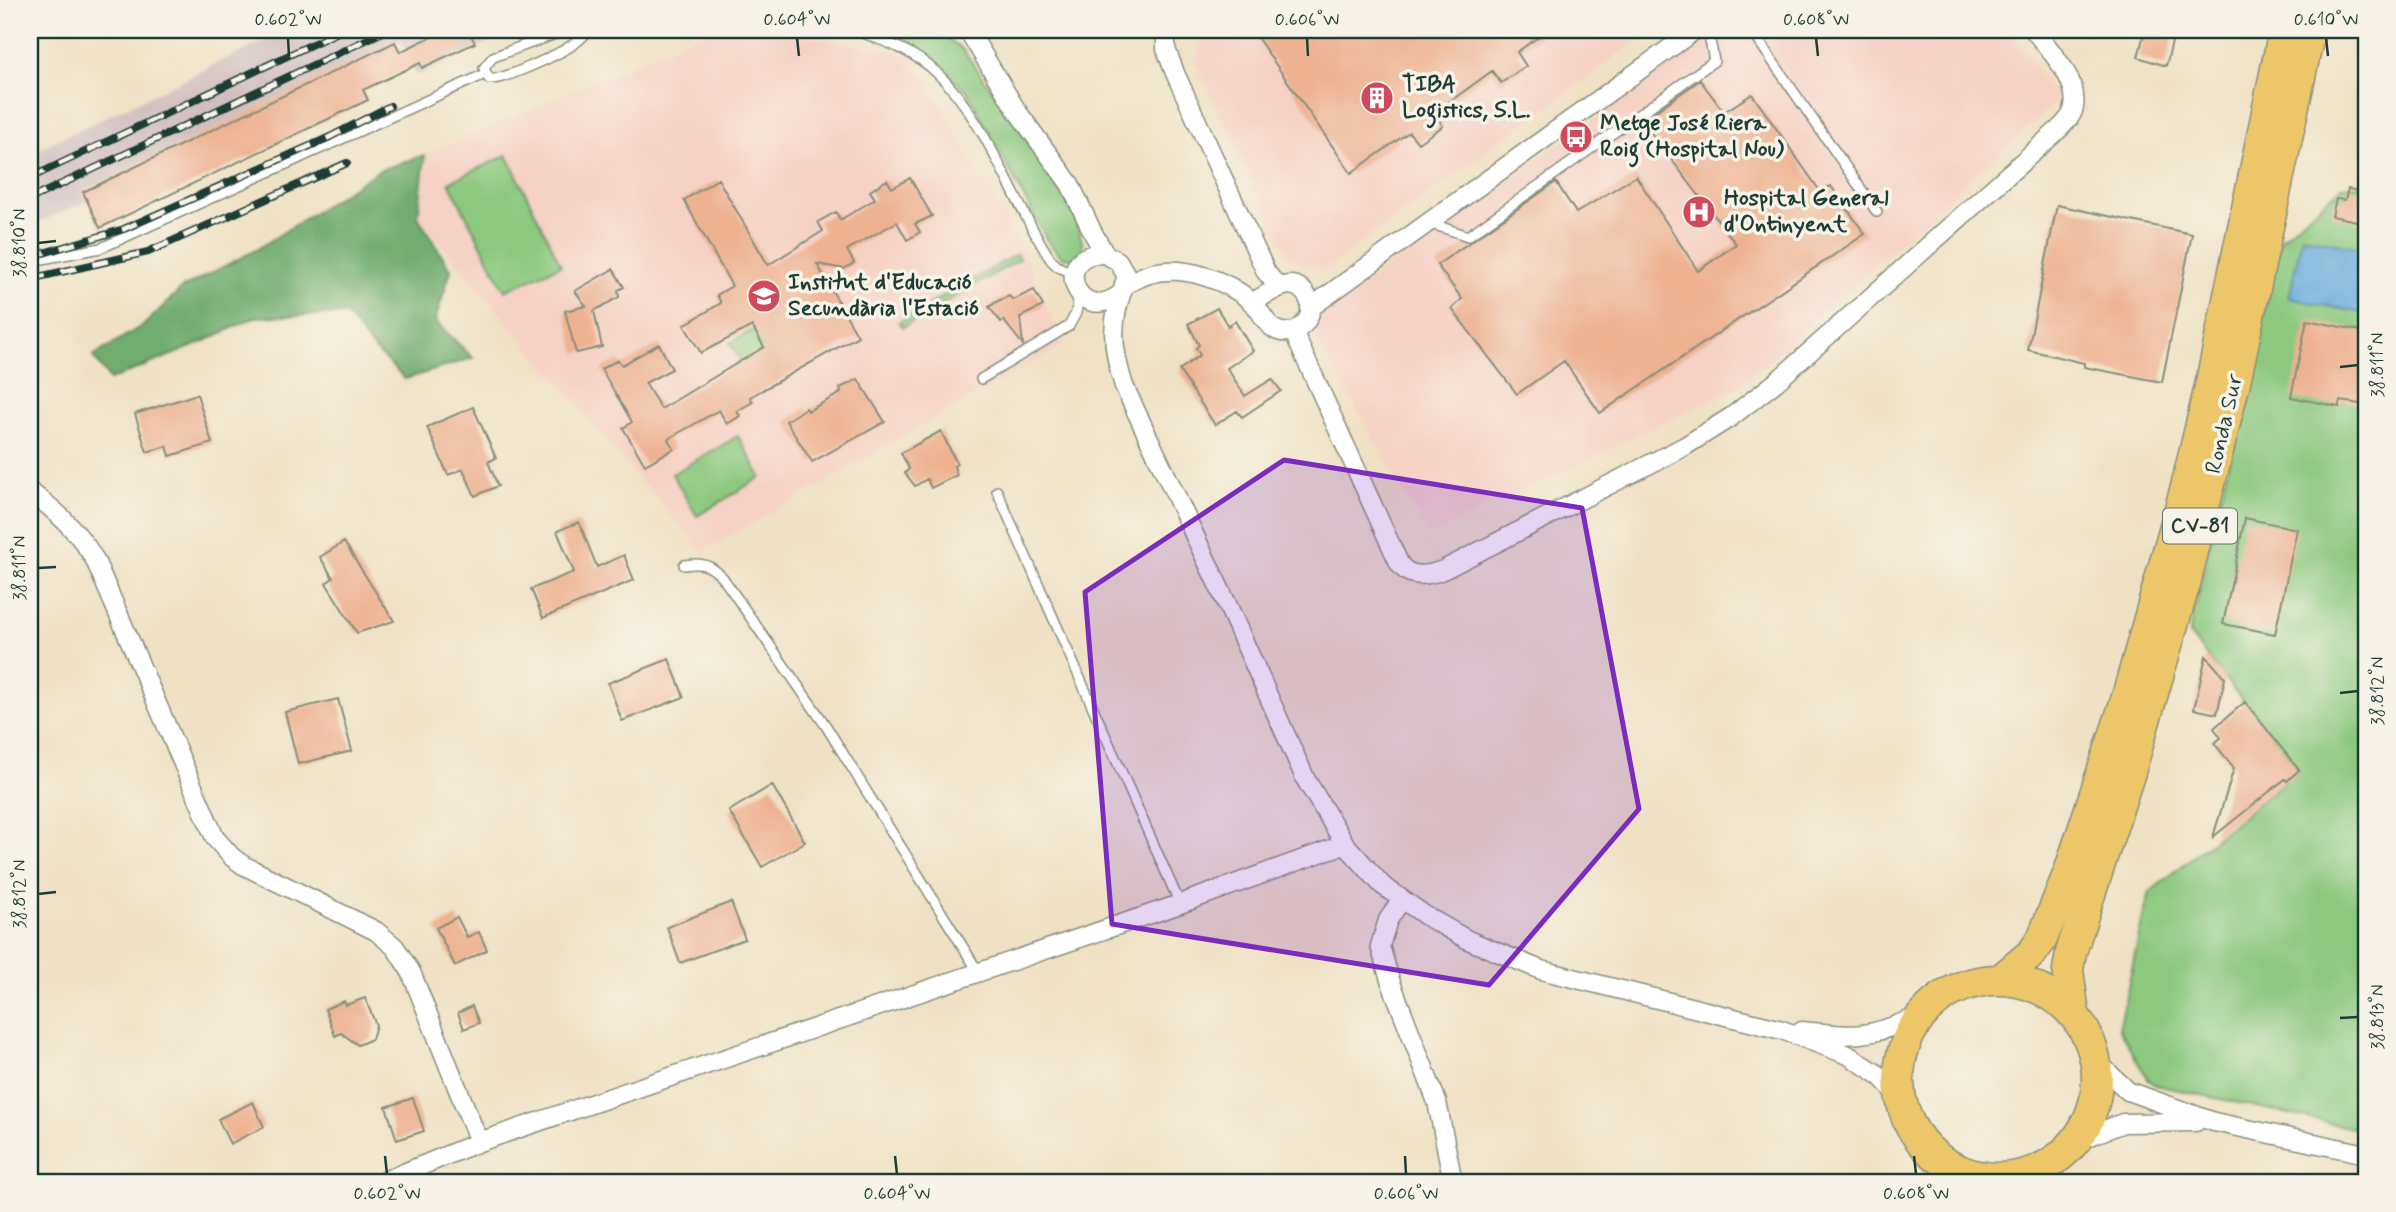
<svg xmlns="http://www.w3.org/2000/svg" width="2396" height="1212" font-family="Mynerve,sans-serif">
<rect width="100%" height="100%" fill="#f7f3e8"/>
<filter id="ink" filterUnits="userSpaceOnUse"><feTurbulence type="fractalNoise" baseFrequency=".0143" numOctaves="2"/><feDisplacementMap in="SourceGraphic" scale="14" xChannelSelector="R" yChannelSelector="G"/><feConvolveMatrix kernelMatrix="1 2 1 2 8 2 1 2 1" color-interpolation-filters="sRGB"/></filter>
<filter id="wash" filterUnits="userSpaceOnUse"><feTurbulence type="fractalNoise" baseFrequency=".00686" numOctaves="4" result="noise"/><feDisplacementMap in="SourceGraphic" scale="28" xChannelSelector="R" yChannelSelector="G"/><feGaussianBlur stdDeviation="1.57" result="paint"/><feColorMatrix in="noise" values="0 0 0 0 0 0 0 0 0 0 0 0 0 0 0 0 0 1.4 0 .05"/><feComposite in="paint" operator="in"/></filter>
<g filter="url(#wash)">
<rect width="100%" height="100%" fill="#efe1c4"/>
<path fill="#f6d1c5" d="M710 30H766L911 54 1022 247 1063 345 702 552 418 217 425 155Z
M1204 30H1652L1323 271 1288 257 1195 62Z
M1719 30H2010L2058 100 1743 384 1429 536 1308 324Z"/>
<path fill="#d1bfbf" d="M287 30H515L416 76 400 40 83 191 87 201 30 226V153Z"/>
<path fill="#8cc97f" stroke="#56835a" stroke-width="2" d="M871 30H937L963 50 1011 116 1074 213 1083 245 1077 259 1062 257 1048 242 967 91 905 38Z
M507 155 561 265 505 291 449 182Z
M2366 183V1131L2156 1085 2148 1079 2119 1029 2142 922 2150 892 2299 770 2189 634 2281 238 2342 187Z
M1017 254 1020 259 903 327 899 322Z
M756 328 770 350 748 372 730 343Z
M738 436 761 477 697 516 672 474Z"/>
<path fill="#71ad6e" stroke="#487551" stroke-width="2" d="M425 155 418 217 451 270 435 321 473 358 405 379 372 347 346 314 255 317 201 343 110 380 93 356 145 324 182 288 256 250 380 170Z"/>
<path fill="#68acdd" stroke="#447488" stroke-width="2" d="M2302 236 2366 249V314L2289 298Z"/>
<g id="blocks">
<path fill="#eeb291" d="M445 30H468L475 43 422 68 420 63 363 90 368 100 100 228 83 192 395 42 400 52Z
M1252 30H1548L1517 52 1526 66 1501 83 1492 71 1434 113 1443 126 1418 143 1409 132 1351 173Z
M2145 30H2175L2166 66 2138 57Z
M1700 80 1724 112 1752 94 1820 191 1831 186 1865 234 1600 413 1564 361 1517 394 1452 309 1462 299 1437 265 1556 182 1576 213 1636 176 1698 271 1736 244 1642 121Z
M910 178 932 216 915 224 920 232 907 240 897 222 847 250 854 263 844 269 817 264 858 336 750 397 753 402 737 411 740 416 727 424 719 410 668 439 674 449 645 465 623 428 632 422 601 369 618 360 622 365 659 344 672 369 645 383 661 409 764 347 752 326 701 353 684 325 721 303 717 295 732 286 684 200 718 179 768 265 823 231 818 222 836 212 840 220 875 199 870 191 887 180 892 188Z
M2348 189 2366 192V223L2332 216 2336 199 2345 200Z
M2057 205 2192 234 2162 382 2084 367V363L2028 350Z
M613 269 624 287 618 290 619 297 594 311 602 347 576 353 565 311 586 306 575 291Z
M1034 290 1043 306 1020 317 1023 345 1004 321 1001 322 989 307 998 301 1009 296 1013 300Z
M1217 308 1228 326 1235 321 1253 351 1227 368 1245 396 1272 379 1281 391 1242 417 1237 411 1215 425 1179 370 1200 355 1196 348 1199 345 1188 324Z
M2307 320 2366 332V405L2341 401 2339 407 2291 397Z
M858 379 885 422 812 462 786 421 806 408 808 411 841 393 840 388Z
M197 394 212 443 170 456 167 446 147 452 135 414Z
M473 407 496 458 488 462 498 486 475 496 463 469 448 475 427 427Z
M941 431 957 464 954 466 957 475 931 488 927 479 915 486 905 473 909 469 901 453Z
M2245 518 2297 529 2275 634 2223 624Z
M579 522 597 567 624 555 634 580 543 618 531 589 574 572 557 531Z
M344 542 394 621 357 633 326 583 333 578 320 557Z
M2206 656 2225 678 2217 714 2194 709Z
M669 659 684 697 622 721 608 683Z
M338 699 352 751 298 764 285 712Z
M2245 702 2299 770 2287 781 2285 779 2213 837 2234 768 2214 743 2221 738 2214 728Z
M772 785 805 842 762 867 729 811Z
M731 902 745 939 680 963 667 927Z
M457 917 467 937 479 932 487 950 455 966 436 928Z
M365 998 376 1025 372 1039 358 1045 341 1033 335 1036 325 1009 344 1001 346 1005Z
M472 1006 479 1023 464 1029 458 1013Z
M413 1098 424 1131 397 1140 386 1107Z
M253 1102 264 1127 230 1144 218 1119Z"/>
</g>
</g>
<g filter="url(#ink)">
<use href="#blocks" fill-opacity="0" stroke="#878f7c" stroke-width="2"/>
<g fill="none" stroke-linecap="round" stroke-linejoin="round">
<defs>
<path id="lane" d="M566 30 493 57 484 68 489 79C503 81 559 54 572 45 579 41 584 35 589 30
M855 30C884 41 914 51 936 72 986 118 1013 203 1051 260L1057 266 1074 274
M1751 30 1877 212
M1429 223 1468 236 1714 61 1708 30
M42 259 101 248 485 74
M981 379 1069 326 1076 313 1079 294
M997 491 1180 904
M684 565C703 562 711 565 723 578L826 726 979 973"/>
<path id="street" d="M968 30 1017 111 1070 184 1093 233 1105 254 1118 261 1125 273 1126 281C1110 319 1111 346 1124 386L1228 606 1306 780 1345 844 1382 885 1426 916 1468 940 1541 970 1782 1030 1848 1055 1879 1075 1899 1096
M1166 39V49L1175 73 1266 272 1278 287
M1105 254C1100 254 1093 254 1088 256 1058 267 1079 323 1119 295
M1124 284C1132 282 1140 277 1149 274 1183 264 1228 280 1253 303 1262 312 1266 326 1278 331 1298 338 1319 315 1307 296 1291 271 1269 296 1251 302
M1310 308 1695 30
M1294 331 1298 342 1399 563C1409 579 1427 576 1443 570L1685 446 1731 417 1776 382 2058 130C2065 123 2072 117 2074 107 2079 79 2049 50 2034 30
M30 492C56 510 79 532 95 560L215 838 232 857 243 865 376 931 395 947 411 972 479 1142
M1402 899 1388 920 1380 946 1390 980 1437 1102 1453 1182
M1802 1031C1824 1033 1847 1037 1869 1033 1887 1030 1904 1022 1921 1015
M2097 1062 2128 1091 2214 1122 2366 1154
M2077 1141 2123 1123 2196 1122
M382 1182 479 1142 1180 904 1345 844"/>
<path id="primary" d="M2001 979 2032 953 2042 939 2069 872 2127 697 2186 487 2211 382 2284 30
M1899 1079a99 99 0 1 1 198 0a99 99 0 1 1-198 0Z
M2074 1014 2068 970 2071 952 2129 775 2186 580 2235 382 2310 30"/>
</defs>
<use href="#lane" stroke="#878f7c" stroke-width="12"/>
<use href="#street" stroke="#878f7c" stroke-width="21"/>
<use href="#primary" stroke="#878f7c" stroke-width="33"/>
<use href="#lane" stroke="#fff" stroke-width="9"/>
<use href="#street" stroke="#fff" stroke-width="18"/>
<use href="#primary" stroke="#ecc669" stroke-width="30"/>
<defs>
<path id="rail" d="M30 178 342 30
M30 199 387 30
M30 257 124 229 330 137 390 106
M30 279 148 252 347 163"/>
</defs>
<use href="#rail" stroke="#1f3d34" stroke-width="8"/>
<use href="#rail" stroke="#f7f3e8" stroke-width="5" stroke-dasharray="16" stroke-linecap="butt"/>
</g>
</g>
<path fill="#7b2cbf" fill-opacity="0.2" stroke="#7b2cbf" stroke-width="5" stroke-linejoin="round" d="M1284 460 1582 508 1639 809 1489 985 1112 924 1085 592Z"/>
<path fill="none" stroke="#1f3d34" stroke-width="2.5" d="M288 38 289 56M797 38 799 56M1307 38 1308 56M1816 38 1818 56M2326 38 2328 56M38 243 56 241M2340 367 2358 365M38 568 56 567M2340 693 2358 691M38 894 56 892M2340 1018 2358 1017M385 1156 387 1174M895 1156 897 1174M1405 1156 1406 1174M1914 1156 1916 1174"/>
<defs>
<symbol id="building-disc" viewBox="-11 -11 22 22"><circle r="9.5" fill="#d1495b" stroke="#f7f3e8"/><path d="M-4-6H4V6H1V3H-1V6H-4ZM-2.5-4.3h1.7v1.8h-1.7ZM.8-4.3h1.7v1.8H.8ZM-2.5-1h1.7V.8h-1.7ZM.8-1h1.7V.8H.8Z" fill="#fff"/></symbol>
<symbol id="bus-disc" viewBox="-11 -11 22 22"><circle r="9.5" fill="#d1495b" stroke="#f7f3e8"/><path d="M-5-6H5V4H4V6H2V4H-2V6H-4V4H-5ZM-3.5-4V0h7V-4ZM-3.5 1.2v1.5H-2V1.2ZM2 1.2v1.5H3.5V1.2Z" fill="#fff"/></symbol>
<symbol id="hospital-disc" viewBox="-11 -11 22 22"><circle r="9.5" fill="#d1495b" stroke="#f7f3e8"/><path d="M-5-5h3v3.5h4V-5h3V5h-3V1.5h-4V5h-3Z" fill="#fff"/></symbol>
<symbol id="school-disc" viewBox="-11 -11 22 22"><circle r="9.5" fill="#d1495b" stroke="#f7f3e8"/><path d="M0-5L7-2L0 1L-7-2ZM-4 1L0 2.5L4 1V4Q0 6-4 4Z" fill="#fff"/></symbol>
</defs>
<g fill-rule="evenodd">
<use href="#building-disc" x="1358" y="79" width="38" height="38"/>
<use href="#bus-disc" x="1557" y="118" width="38" height="38"/>
<use href="#hospital-disc" x="1680" y="193" width="38" height="38"/>
<use href="#school-disc" x="745" y="277" width="38" height="38"/>
</g>
<g text-anchor="middle" dominant-baseline="central" stroke-width="7" stroke-linejoin="round" paint-order="stroke">
<rect fill="#f7f3e8" stroke="#60746a" stroke-width="2" x="2163" y="508.5" width="74" height="35" rx="5"/>
<g font-size="21" font-weight="bold" fill="#1f3d34">
<text x="2200" y="526">CV-81</text>
</g>
<g font-size="23" font-weight="bold" fill="#1f3d34" stroke="#f7f3e8" text-anchor="start">
<text x="1402" y="85">TIBA<tspan x="1402" dy="26">Logistics, S.L.</tspan></text>
<text x="1600" y="124">Metge José Riera<tspan x="1600" dy="26">Roig (Hospital Nou)</tspan></text>
<text x="1724" y="199">Hospital General<tspan x="1724" dy="26">d'Ontinyent</tspan></text>
<text x="788" y="283">Institut d'Educació<tspan x="788" dy="26">Secundària l'Estació</tspan></text>
</g>
<g font-size="23" fill="#1f3d34" stroke="#f7f3e8">
<text transform="translate(2225 424) rotate(-77)">Ronda Sur</text>
</g>
</g>
<rect width="2396" height="1212" fill="none" stroke="#f7f3e8" stroke-width="77"/>
<rect x="38" y="38" width="2320" height="1136" fill="none" stroke="#1f3d34" stroke-width="2.5"/>
<g font-size="18" text-anchor="middle" fill="#1f3d34">
<text x="288" y="25">0.602°W</text>
<text x="797" y="25">0.604°W</text>
<text x="1307" y="25">0.606°W</text>
<text x="1816" y="25">0.608°W</text>
<text x="2326" y="25">0.610°W</text>
<text transform="translate(19 243) rotate(-90)" y="6">38.810°N</text>
<text transform="translate(2377 365) rotate(-90)" y="6">38.811°N</text>
<text transform="translate(19 568) rotate(-90)" y="6">38.811°N</text>
<text transform="translate(2377 691) rotate(-90)" y="6">38.812°N</text>
<text transform="translate(19 894) rotate(-90)" y="6">38.812°N</text>
<text transform="translate(2377 1017) rotate(-90)" y="6">38.813°N</text>
<text x="387" y="1199">0.602°W</text>
<text x="897" y="1199">0.604°W</text>
<text x="1406" y="1199">0.606°W</text>
<text x="1916" y="1199">0.608°W</text>
</g>
</svg>
